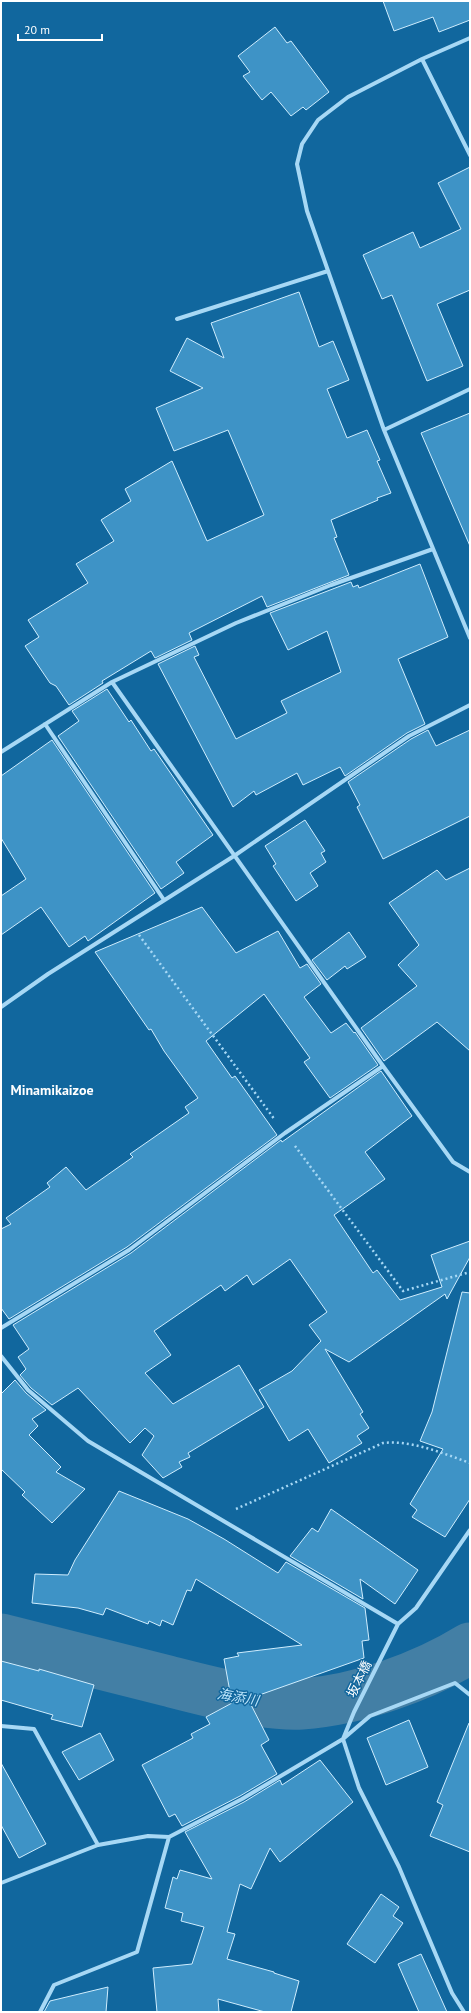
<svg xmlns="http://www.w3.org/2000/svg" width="471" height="2013" font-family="'PT Sans','Noto Sans JP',sans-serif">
<rect width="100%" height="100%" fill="#11679e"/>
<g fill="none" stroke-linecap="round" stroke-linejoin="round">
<path stroke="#437fa5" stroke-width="51" d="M1 1639C57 1653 112 1667 168 1681 207 1691 263 1706 302 1704 358 1700 423 1677 470 1648"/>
</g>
<path fill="#3e93c6" stroke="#cfedfe" d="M383 1H470V20L439 32 433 17 394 31Z
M275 27 287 43 291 41 329 92 306 110 303 107 291 116 271 92 262 100 243 76 250 72 238 56Z
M470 167V290L437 304 463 366 427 381 392 295 382 299 363 255 413 232 420 248 461 229 438 183Z
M299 292 319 347 333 341 349 380 327 389 347 438 367 430 380 460 377 461 391 493 377 498 378 500 331 520 337 537 334 538 349 575 267 607 262 596 189 633 192 640 155 658 151 651 102 681 103 683 69 705 56 686 50 683 25 646 39 637 28 620 88 583 76 564 114 541 101 520 131 501 125 489 172 461 207 541 264 515 228 430 174 451 156 408 203 388 170 371 187 338 224 358 211 323Z
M470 413V546L421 433Z
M420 564 448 637 398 659 425 724 407 733 345 776 340 767 303 785 297 773 256 795 254 791 233 807 158 664 195 646 199 655 194 657 236 739 287 713 281 701 341 672 327 631 288 650 270 613 351 582 353 587 358 585 359 588Z
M107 689 129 722 131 720 151 751 154 749 213 835 176 862 184 873 161 889 58 736 79 721 72 711Z
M428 730 436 746 470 730V816L383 859 357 807 360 805 348 782 411 739Z
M52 740 155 893 88 941 85 936 69 947 41 907 1 935V896L26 879 1 838V776Z
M305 820 325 851 321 853 326 862 310 873 318 886 296 901 273 866 276 864 265 846Z
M470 868V1051L437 1022 384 1061 361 1028 417 986 398 965 419 945 389 903 437 870 446 880Z
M202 907 236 953 278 931 300 968 307 964 321 984 304 997 331 1033 346 1023 354 1033 355 1032 378 1065 330 1098 304 1062 310 1058 264 994 206 1041 232 1078 235 1076 277 1135 127 1247 9 1319 1 1308V1229L11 1224 6 1218 50 1187 47 1183 66 1167 86 1190 133 1157 130 1154 189 1113 185 1107 198 1098 164 1051 151 1029 149 1030 95 952Z
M349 932 366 957 347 969 345 966 327 980 312 960Z
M381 1071 412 1116 365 1152 385 1179 334 1215 373 1273 377 1270 400 1300 442 1287 431 1255 470 1241V1257L447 1299 445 1294 349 1362 325 1349 363 1412 360 1414 369 1428 357 1436 362 1443 329 1463 308 1429 289 1441 259 1390 292 1371 321 1341 309 1325 327 1312 290 1259 253 1285 247 1275 225 1291 221 1285 154 1331 171 1355 145 1373 173 1404 239 1365 264 1407 188 1453 190 1457 179 1462 182 1467 163 1478 142 1455 154 1436 145 1428 130 1443 78 1388 52 1405 31 1388 20 1375 26 1369 18 1357 29 1349 13 1325 131 1253 281 1140 282 1142Z
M462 1292 470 1293V1499L445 1537 412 1517 417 1510 410 1504 443 1449 420 1441 432 1412Z
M15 1380 26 1393 46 1410 32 1419 38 1426 29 1435 61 1467 56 1472 85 1489 52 1523 22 1495 25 1492 1 1469V1394Z
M119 1491 188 1519 224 1539 278 1573 286 1562 365 1608 369 1640 362 1641 364 1658 248 1699 269 1740 261 1745 277 1774 240 1796 182 1826 175 1814 169 1817 142 1765 193 1738 191 1734 210 1724 206 1717 232 1703 224 1659 239 1656 237 1653 302 1645 196 1579 191 1591 187 1590 173 1625 162 1620 160 1626 149 1621 148 1624 106 1608 103 1615 78 1608 32 1603 35 1574 68 1575 75 1560Z
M331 1509 418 1570 395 1604 360 1579 363 1599 290 1556 312 1528 318 1532Z
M1 1661 39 1671V1669L94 1685 82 1727 51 1719 53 1715 1 1700Z
M409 1720 428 1767 386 1785 367 1738Z
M469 1723H470V1852L430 1836 443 1805 437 1802Z
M100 1733 114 1760 79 1780 62 1752Z
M320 1760 353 1802 280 1862 270 1848 251 1889 240 1884 227 1932 235 1934 227 1959 274 1972V1973L299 1981 291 2012H265L218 1999 219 2012H157L153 1968 192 1964 204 1927 181 1921 183 1913 165 1908 173 1877 177 1879 180 1870 212 1879 185 1832 244 1802 280 1780 282 1785Z
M1 1763 46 1844 19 1858 1 1825Z
M381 1894 399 1907 393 1916 403 1923 375 1963 347 1944Z
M421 1954 447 2012H419L398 1964Z
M108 1987 106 2012H44L50 2001Z"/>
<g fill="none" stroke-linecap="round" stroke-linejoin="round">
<path stroke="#a7d8f5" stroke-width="2.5" stroke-dasharray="2 3" stroke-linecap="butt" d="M139 935 275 1120
M295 1146 403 1291 470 1272
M236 1509 383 1443C412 1440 442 1453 470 1463"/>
<path stroke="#a7d8f5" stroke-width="4" d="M470 38 422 59 348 97 318 120 302 144 297 164 307 211 384 430 470 638
M422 59 470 155
M177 319 328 271
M384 430 470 389
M112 682 383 1066 453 1162 470 1172
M45 724 164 900
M1 752 112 682 236 623 331 585 433 549
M1 1007 48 974 234 856 409 736 470 705
M1 1328 129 1250 285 1133 383 1066
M1 1356 28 1390 88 1441 398 1624
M1 1726 34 1729 98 1845
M1 1883 98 1845 148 1836 169 1837 242 1799 343 1739 370 1716 455 1683 470 1695
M40 2012 54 1985 137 1952 169 1837
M464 2012 452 1993 399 1867 359 1788 343 1739 354 1712 398 1624 416 1608 470 1530"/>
</g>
<g text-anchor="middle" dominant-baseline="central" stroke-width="3" stroke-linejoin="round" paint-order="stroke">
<g font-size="13" fill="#fff" stroke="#11679e">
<text transform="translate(359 1679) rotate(-64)">坂本橋</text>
</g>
<g font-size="14" font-weight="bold" fill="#fff" stroke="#11679e">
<text x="52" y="1090">Minamikaizoe</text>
</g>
<g font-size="14" font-style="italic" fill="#bbe4fb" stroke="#11679e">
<text transform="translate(238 1697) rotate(10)">海添川</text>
</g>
</g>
<rect width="471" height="2013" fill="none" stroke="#ffffff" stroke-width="4"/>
<path d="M18 34v6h84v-6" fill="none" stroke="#ffffff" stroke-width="2"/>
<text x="24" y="34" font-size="12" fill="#ffffff" stroke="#11679e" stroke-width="3" paint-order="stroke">20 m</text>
</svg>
